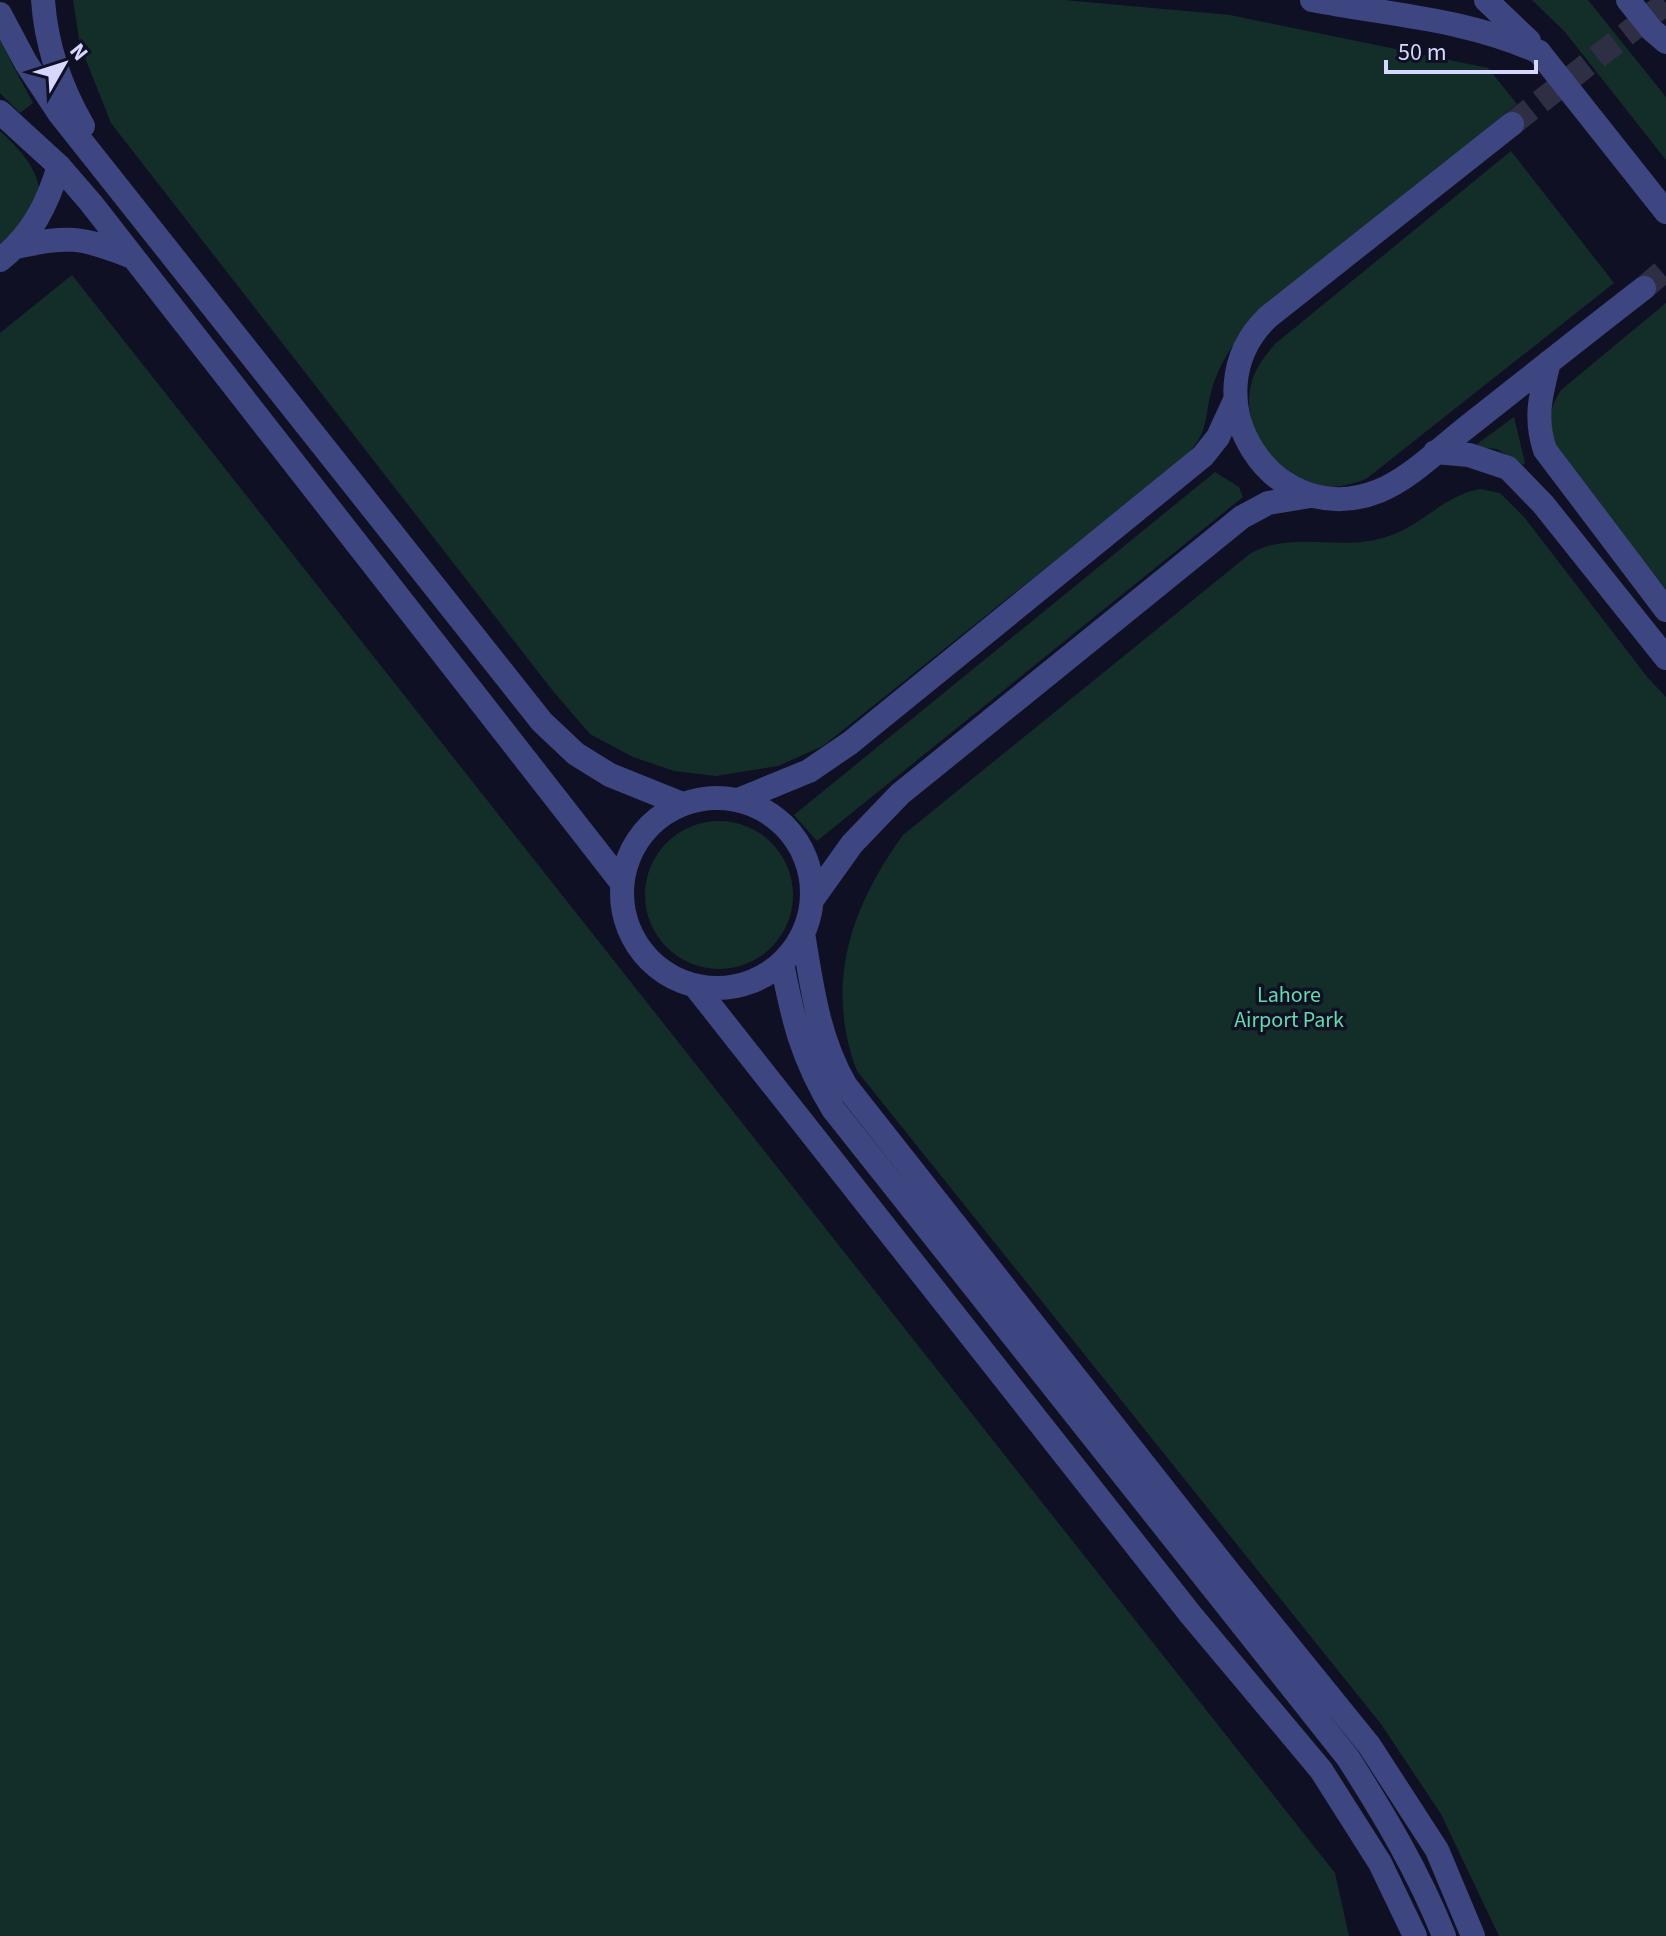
<svg xmlns="http://www.w3.org/2000/svg" width="1666" height="1936" font-family="'Source Sans 3',sans-serif">
<rect width="100%" height="100%" fill="#101024"/>
<path fill="#132e28" d="M73 0H1064L1230 15 1488 68 1517 104 1254 320C1235 340 1222 359 1213 385 1204 414 1210 431 1187 455L823 746 778 766 716 776 674 771 633 757 590 734 553 691 111 123 80 45Z
M1532 0H1588L1666 97V160L1565 32Z
M0 35 11 62 33 103 20 113 0 93Z
M0 131C20 150 39 168 40 197L0 255Z
M1511 151 1614 283 1366 479C1355 483 1342 487 1330 487 1278 485 1238 431 1252 381 1257 366 1265 356 1275 344Z
M72 275 1335 1873 1349 1936H0V333Z
M1666 303V589L1554 448C1548 422 1547 413 1561 390Z
M1514 417 1525 463 1523 465 1497 449 1478 447 1477 444Z
M1215 472 1239 487 1243 497 817 841 794 815Z
M1480 489 1500 493 1524 517 1648 678 1666 697V1936H1499L1441 1814 1381 1724 857 1071C824 984 851 907 903 835L1251 553C1293 530 1341 552 1386 537 1421 527 1442 496 1480 489Z
M645 895a74 74 0 1 1 148 0a74 74 0 1 1-148 0Z"/>
<g fill="none" stroke-linecap="round" stroke-linejoin="round">
<path stroke="#2e2e45" stroke-width="24" stroke-dasharray="24 12" stroke-linecap="butt" d="M1512 124 1666 3
M1644 288 1666 269"/>
<path stroke="#3d4680" stroke-width="24" d="M43 0C46 44 61 88 83 126
M1312 0C1390 15 1467 19 1539 52
M1486 0 1529 41
M0 14 26 63 59 113 542 722 576 754 610 775 682 804
M0 112 59 166 91 203 622 883
M1512 124 1268 317C1186 396 1272 534 1379 491 1409 479 1437 451 1462 431 1523 383 1583 335 1644 288
M16 247C69 236 79 236 130 256
M0 260C32 235 47 205 59 166
M1549 362C1541 394 1534 418 1545 450L1666 610
M1435 452 1469 455 1508 468 1543 504 1666 658
M622 893a95 95 0 1 1 190 0a95 95 0 1 1-190 0Z
M738 800 809 771 850 743 1203 456 1218 437 1235 400
M812 900 852 844 900 794 1242 517 1268 503 1310 496
M803 933C812 987 818 1038 846 1086L1232 1576 1369 1745 1437 1850 1473 1936
M782 963C793 1020 802 1058 833 1109L1348 1758C1385 1816 1419 1873 1444 1936
M695 986 1191 1615 1321 1770 1380 1863 1415 1936"/>
<path stroke="#3d4680" stroke-width="24" d="M1628 0 1652 30 1666 42
M1539 52 1666 212"/>
</g>
<g text-anchor="middle" dominant-baseline="central" stroke-width="7" stroke-linejoin="round" paint-order="stroke">
<g font-size="22" fill="#64d9a9" stroke="#101024">
<text x="1289" y="995">Lahore<tspan x="1289" dy="25">Airport Park</tspan></text>
</g>
</g>
<g transform="translate(64 64) rotate(51)" stroke="#101024" stroke-width="6" paint-order="stroke">
<path d="M0-6L14 30L0 20L-14 30Z" fill="#d5d7fd"/>
<text y="-12" font-size="22" font-weight="bold" text-anchor="middle" fill="#d5d7fd">N</text>
</g>
<path d="M1386 60v12h150v-12" fill="none" stroke="#d5d7fd" stroke-width="4"/>
<text x="1398" y="60" font-size="24" fill="#d5d7fd" stroke="#101024" stroke-width="6" paint-order="stroke">50 m</text>
</svg>
